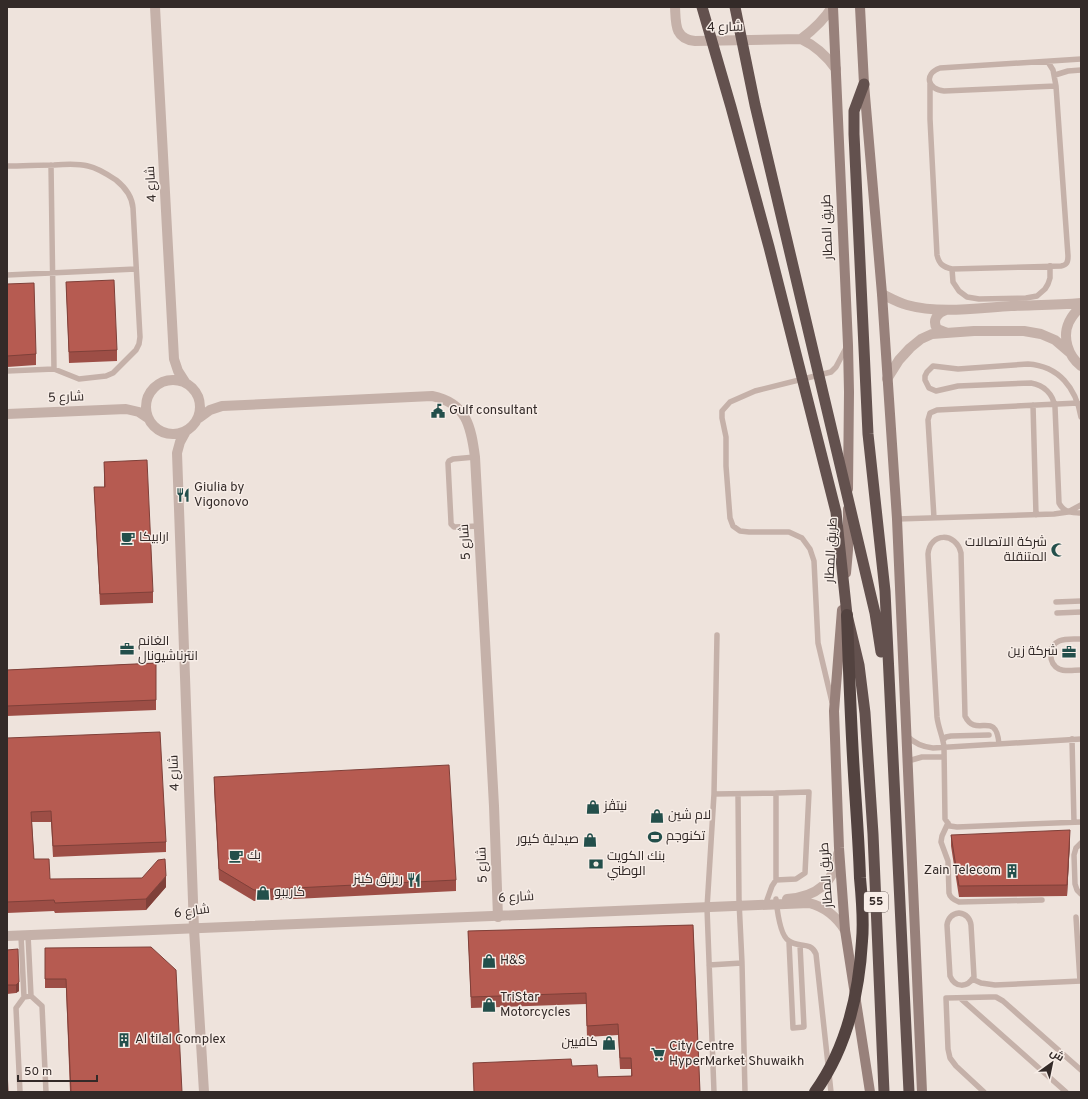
<svg xmlns="http://www.w3.org/2000/svg" width="1088" height="1099" font-family="Overpass,Cairo,sans-serif">
<rect width="100%" height="100%" fill="#eee3dc"/>
<g fill="none" stroke-linecap="round" stroke-linejoin="round">
<path stroke="#c5b1a9" stroke-width="5.5" d="M1055 75 1068 71 1081 70
M930 84V119L937 255C939 264 943 267 952 269L1061 266C1067 265 1068 262 1068 256L1056 86 1053 70 1048 62
M1056 86 944 91C928 90 923 74 940 68L1081 59
M51 165 54 369
M7 166C23 166 38 165 54 165 65 164 77 163 88 166 98 168 107 174 116 180 126 188 132 196 133 208L140 337 139 344 136 350 113 373 106 376 79 379 54 369 7 371
M952 269 953 282 959 291 967 297 979 299 1026 298 1037 296 1045 289 1048 284 1050 278V266
M7 275 136 269
M1033 405 1036 515
M1081 417C1076 388 1059 366 1028 364L958 369 933 366 927 372 925 376V380L929 388 936 391 958 386 1031 383C1044 385 1053 394 1055 407L1059 503C1064 513 1071 512 1081 513
M475 457 453 459 449 461 448 463 451 522V524L454 527 479 526
M934 518 928 420 930 413 937 410 1078 403
M897 519 1054 514 1068 512 1081 505
M1056 602 1081 601
M1057 613 1081 612
M1081 639C1074 639 1066 638 1059 641 1048 646 1048 663 1059 669 1065 672 1074 670 1081 670
M832 702 818 643 814 561 810 549 802 538 789 532H749L740 531 733 526 730 518 726 466V437L722 418V411L730 402 755 391 831 372 836 367 846 348
M907 736C914 743 923 747 933 748L1081 739
M1072 739 1074 822
M943 740 946 737 951 736 989 735
M999 744C996 709 976 739 965 716L961 553C956 532 930 532 928 554L937 717C938 727 943 737 944 747L945 819 950 826 957 827 1081 822
M908 761 922 757H944
M776 793 809 792 805 873 796 879 776 880
M714 794 776 793V880L772 886 767 900
M738 794 739 901 742 963 745 1092
M948 823 942 836 941 842 948 861 949 893C950 898 954 900 959 902L1042 900
M1081 843 1076 848 1074 855 1075 884 1077 890 1081 894
M776 899C777 909 780 936 789 941 798 948 811 941 816 954L831 1092
M959 913C966 914 970 918 971 925L974 977C967 988 955 988 950 976L947 925C948 918 952 914 959 913Z
M1076 917 1080 981
M28 935 31 996
M21 936 24 997
M789 942 793 1028 804 1027 800 945
M709 965 742 963
M972 979 981 983 995 985 1081 981
M960 998 1066 1092
M20 1092 16 1008 24 997 31 996 42 1006 46 1092
M714 1092 707 908 714 794 717 635
M984 1092 956 1066 950 1058 948 1049 946 998 990 997H996L1003 1001 1081 1070"/>
<path stroke="#c5b1a9" stroke-width="10" d="M155 7 174 359 178 371 185 382
M675 7C676 23 674 39 695 41L801 39C816 46 826 55 836 69
M801 39C813 30 824 20 832 7
M146 407a27 27 0 1 1 54 0a27 27 0 1 1-54 0Z
M7 414 126 409 139 412 148 418
M199 418 210 410 222 406 432 396C467 403 471 427 475 457L494 806 498 917
M186 431 180 442 177 453 194 929 204 1092"/>
<path stroke="#c5b1a9" stroke-width="10" d="M882 294C890 298 899 303 907 305 939 314 978 308 1011 306 1034 305 1057 305 1081 303
M1081 307C1076 311 1072 316 1069 322 1062 337 1068 356 1081 366
M946 310C937 313 932 320 937 329L947 333
M887 379 899 360 910 348 921 339 932 334 974 331H1024L1041 334 1055 340 1069 352
M787 899C815 897 835 883 838 854
M7 936 809 903C825 907 836 916 845 930"/>
<path stroke="#98817b" stroke-width="10" d="M833 7 848 345 849 392 848 489
M860 7 864 84 882 294 897 519 922 1092
M846 573 848 550V509
M842 610 834 711 839 848 845 930 870 1092"/>
<path stroke="#63514e" stroke-width="11" d="M702 7 731 107 769 247 836 512 847 615 859 665 865 713 873 834 884 1092
M735 7 755 105 875 613 881 652
M864 84 854 111V134L868 434 885 591 909 1092"/>
<path stroke="#534340" stroke-width="12" d="M815 1092C846 1049 859 994 862 941 864 920 862 899 860 878 859 848 857 819 855 790 851 732 849 673 847 615"/>
</g>
<path fill="#9d4e46" d="M66 282 117 350V361L69 363Z
M7 284 36 354V365L7 367Z
M104 462 153 592V603L100 605 94 487H104Z
M156 663V710L7 716V670Z
M7 738 166 842V852L53 857 51 822H32L34 859 50 879 166 887 146 910 55 913 54 911 7 913Z
M214 777 456 880V891L254 901 219 880 214 788Z
M951 835 1070 841 1067 896 959 897 951 846Z
M693 925 700 1092H474L473 1063 572 1066 598 1077 631 1076V1069H620L618 1035 587 1037 586 1004 471 1008 468 931Z
M45 948 182 1092H70L66 988H45Z
M7 950 19 991 16 993 7 994Z"/>
<path fill="#7f4039" d="M1070 830V841L1067 896V885Z
M166 876V887L146 910V899Z
M19 982V991L16 993V985Z"/>
<path fill="#b65b51" stroke="#7f4039" d="M114 280 117 350 69 352 66 282Z
M34 283 36 354 7 356V284Z
M147 460 153 592 100 594 94 487H105L104 462Z
M156 663V700L7 706V670Z
M160 732 166 842 53 846 51 811 31 812 34 859H49L50 879 142 878 158 860 165 859 166 876 146 899 55 903 54 900 7 902V738Z
M449 765 456 880 254 890 219 869 214 777Z
M1070 830 1067 885 959 886 951 835Z
M693 925 700 1092H474L473 1063 571 1059 572 1066 597 1065 598 1077 632 1076 631 1058H620L618 1024 587 1026 586 993 471 997 468 931Z
M151 947 176 970 182 1092H71L66 979H45V948Z
M18 949 19 982 16 985H7V950Z
M7 1068 8 1092H7Z"/>
<defs>
<symbol id="civic-bare" viewBox="-9 -9 18 18"><path d="M-.6-6.5H3V-4.5H.6V-3L4-1V1h2V6H-6V1h2V-1L-.6-3ZM-1.2 2.5V6h2.4V2.5Z" fill="#234f4b" stroke="#f7ede7" stroke-width="2.5" paint-order="stroke"/></symbol>
<symbol id="restaurant-bare" viewBox="-9 -9 18 18"><path d="M-5-6h1v4h1v-4h1v4h1v-4h1v5L-1.5 .5V6h-2V.5L-5-1ZM5-6V6H3V1.5H1.5Q1.5-4 5-6Z" fill="#234f4b" stroke="#f7ede7" stroke-width="2.5" paint-order="stroke"/></symbol>
<symbol id="cafe-bare" viewBox="-9 -9 18 18"><path d="M-5.5-4.5H6V0H3Q3 3.5 0 3.5H-2.5Q-5.5 3.5-5.5 0ZM3-3.2v2h1.7v-2ZM-6 4.5H4V6H-6Z" fill="#234f4b" stroke="#f7ede7" stroke-width="2.5" paint-order="stroke"/></symbol>
<symbol id="mosque-bare" viewBox="-9 -9 18 18"><path d="M3.5-4.9A6 6 0 1 0 3.5 4.9A5 5 0 1 1 3.5-4.9Z" fill="#234f4b" stroke="#f7ede7" stroke-width="2.5" paint-order="stroke"/></symbol>
<symbol id="office-bare" viewBox="-9 -9 18 18"><path d="M-6-3h4V-5.5h4V-3h4V5H-6ZM-1-4.5V-3h2v-1.5ZM-6 0V1H6V0Z" fill="#234f4b" stroke="#f7ede7" stroke-width="2.5" paint-order="stroke"/></symbol>
<symbol id="shop-bare" viewBox="-9 -9 18 18"><path d="M-5-2.5h2.3a2.7 3.5 0 0 1 5.4 0H5L5.5 6h-11ZM-1.5-2.5h3a1.5 2.3 0 0 0-3 0Z" fill="#234f4b" stroke="#f7ede7" stroke-width="2.5" paint-order="stroke"/></symbol>
<symbol id="stadium-bare" viewBox="-9 -9 18 18"><path d="M0-5a6.5 5 0 1 0 0 10a6.5 5 0 1 0 0-10ZM-3.5-1.8h7v3.6h-7Z" fill="#234f4b" stroke="#f7ede7" stroke-width="2.5" paint-order="stroke"/></symbol>
<symbol id="bank-bare" viewBox="-9 -9 18 18"><path d="M-6-4H6V4H-6ZM0-2.3a2.3 2.3 0 1 0 0 4.6a2.3 2.3 0 1 0 0-4.6Z" fill="#234f4b" stroke="#f7ede7" stroke-width="2.5" paint-order="stroke"/></symbol>
<symbol id="building-bare" viewBox="-9 -9 18 18"><path d="M-4-6H4V6H1V3H-1V6H-4ZM-2.5-4.3h1.7v1.8h-1.7ZM.8-4.3h1.7v1.8H.8ZM-2.5-1h1.7V.8h-1.7ZM.8-1h1.7V.8H.8Z" fill="#234f4b" stroke="#f7ede7" stroke-width="2.5" paint-order="stroke"/></symbol>
<symbol id="supermarket-bare" viewBox="-9 -9 18 18"><path d="M-6-5.5h2.5l.6 2H6L4.5 2H-2.5L-4.4-4H-6ZM-1.5 3.2a1.3 1.3 0 1 0 .1 0ZM3 3.2a1.3 1.3 0 1 0 .1 0Z" fill="#234f4b" stroke="#f7ede7" stroke-width="2.5" paint-order="stroke"/></symbol>
</defs>
<g fill-rule="evenodd">
<use href="#civic-bare" x="428" y="401" width="20" height="20"/>
<use href="#restaurant-bare" x="173" y="485" width="20" height="20"/>
<use href="#cafe-bare" x="118" y="528" width="20" height="20"/>
<use href="#mosque-bare" x="1048" y="540" width="20" height="20"/>
<use href="#office-bare" x="117" y="639" width="20" height="20"/>
<use href="#office-bare" x="1059" y="642" width="20" height="20"/>
<use href="#shop-bare" x="583" y="797" width="20" height="20"/>
<use href="#shop-bare" x="647" y="806" width="20" height="20"/>
<use href="#stadium-bare" x="645" y="827" width="20" height="20"/>
<use href="#shop-bare" x="580" y="830" width="20" height="20"/>
<use href="#cafe-bare" x="226" y="846" width="20" height="20"/>
<use href="#bank-bare" x="586" y="854" width="20" height="20"/>
<use href="#building-bare" x="1002" y="861" width="20" height="20"/>
<use href="#restaurant-bare" x="404" y="870" width="20" height="20"/>
<use href="#shop-bare" x="253" y="883" width="20" height="20"/>
<use href="#shop-bare" x="479" y="951" width="20" height="20"/>
<use href="#shop-bare" x="479" y="995" width="20" height="20"/>
<use href="#building-bare" x="114" y="1030" width="20" height="20"/>
<use href="#shop-bare" x="599" y="1033" width="20" height="20"/>
<use href="#supermarket-bare" x="648" y="1044" width="20" height="20"/>
</g>
<g text-anchor="middle" dominant-baseline="central" stroke-width="3" stroke-linejoin="round" paint-order="stroke">
<rect fill="#f7ede7" stroke="#6e6461" stroke-width="1" x="864" y="892" width="24" height="20" rx="3"/>
<g font-size="12" font-weight="bold" fill="#332a28">
<text x="876" y="902">55</text>
</g>
<g font-size="13" fill="#332a28" stroke="#f7ede7">
<text transform="translate(725 28) rotate(-1)">شارع 4</text>
<text transform="translate(152 184) rotate(-93)">شارع 4</text>
<text transform="translate(828 227) rotate(-92)">طريق المطار</text>
<text transform="translate(66 398) rotate(-2)">شارع 5</text>
<text transform="translate(466 542) rotate(-93)">شارع 5</text>
<text transform="translate(832 550) rotate(-87)">طريق المطار</text>
<text transform="translate(175 773) rotate(-92)">شارع 4</text>
<text transform="translate(483 865) rotate(-92)">شارع 5</text>
<text transform="translate(827 875) rotate(-94)">طريق المطار</text>
<text transform="translate(516 898) rotate(-3)">شارع 6</text>
<text transform="translate(192 912) rotate(-8)">شارع 6</text>
</g>
<g font-size="13" fill="#332a28" stroke="#f7ede7" text-anchor="start">
<text x="449" y="411">Gulf consultant</text>
<text x="194" y="488">Giulia by<tspan x="194" dy="15">Vigonovo</tspan></text>
<text x="139" y="538">ارابيكا</text>
<text x="1047" y="543" text-anchor="end">شركة الاتصالات<tspan x="1047" dy="15">المتنقلة</tspan></text>
<text x="138" y="642">الغانم<tspan x="138" dy="15">انترناشيونال</tspan></text>
<text x="1058" y="652" text-anchor="end">شركة زين</text>
<text x="604" y="807">نيتڤز</text>
<text x="668" y="816">لام شين</text>
<text x="666" y="837">تكنوجم</text>
<text x="579" y="840" text-anchor="end">صيدلية كيور</text>
<text x="247" y="856">بك</text>
<text x="607" y="857">بنك الكويت<tspan x="607" dy="15">الوطني</tspan></text>
<text x="1001" y="871" text-anchor="end">Zain Telecom</text>
<text x="403" y="880" text-anchor="end">ريزنق كينز</text>
<text x="274" y="893">كاريبو</text>
<text x="500" y="961">H&amp;S</text>
<text x="500" y="998">TriStar<tspan x="500" dy="15">Motorcycles</tspan></text>
<text x="135" y="1040">Al tilal Complex</text>
<text x="598" y="1043" text-anchor="end">كافيين</text>
<text x="669" y="1047">City Centre<tspan x="669" dy="15">HyperMarket Shuwaikh</tspan></text>
</g>
</g>
<rect width="1088" height="1099" fill="none" stroke="#332a28" stroke-width="16"/>
<g transform="translate(1052 1063) rotate(33)" stroke="#f7ede7" stroke-width="3" paint-order="stroke">
<path d="M0-3L7 15L0 10L-7 15Z" fill="#332a28"/>
<text y="-6" font-size="11" font-weight="bold" text-anchor="middle" fill="#332a28">ش</text>
</g>
<path d="M18 1075v6h79v-6" fill="none" stroke="#332a28" stroke-width="2"/>
<text x="24" y="1075" font-size="12" fill="#332a28" stroke="#f7ede7" stroke-width="3" paint-order="stroke">50 m</text>
</svg>
